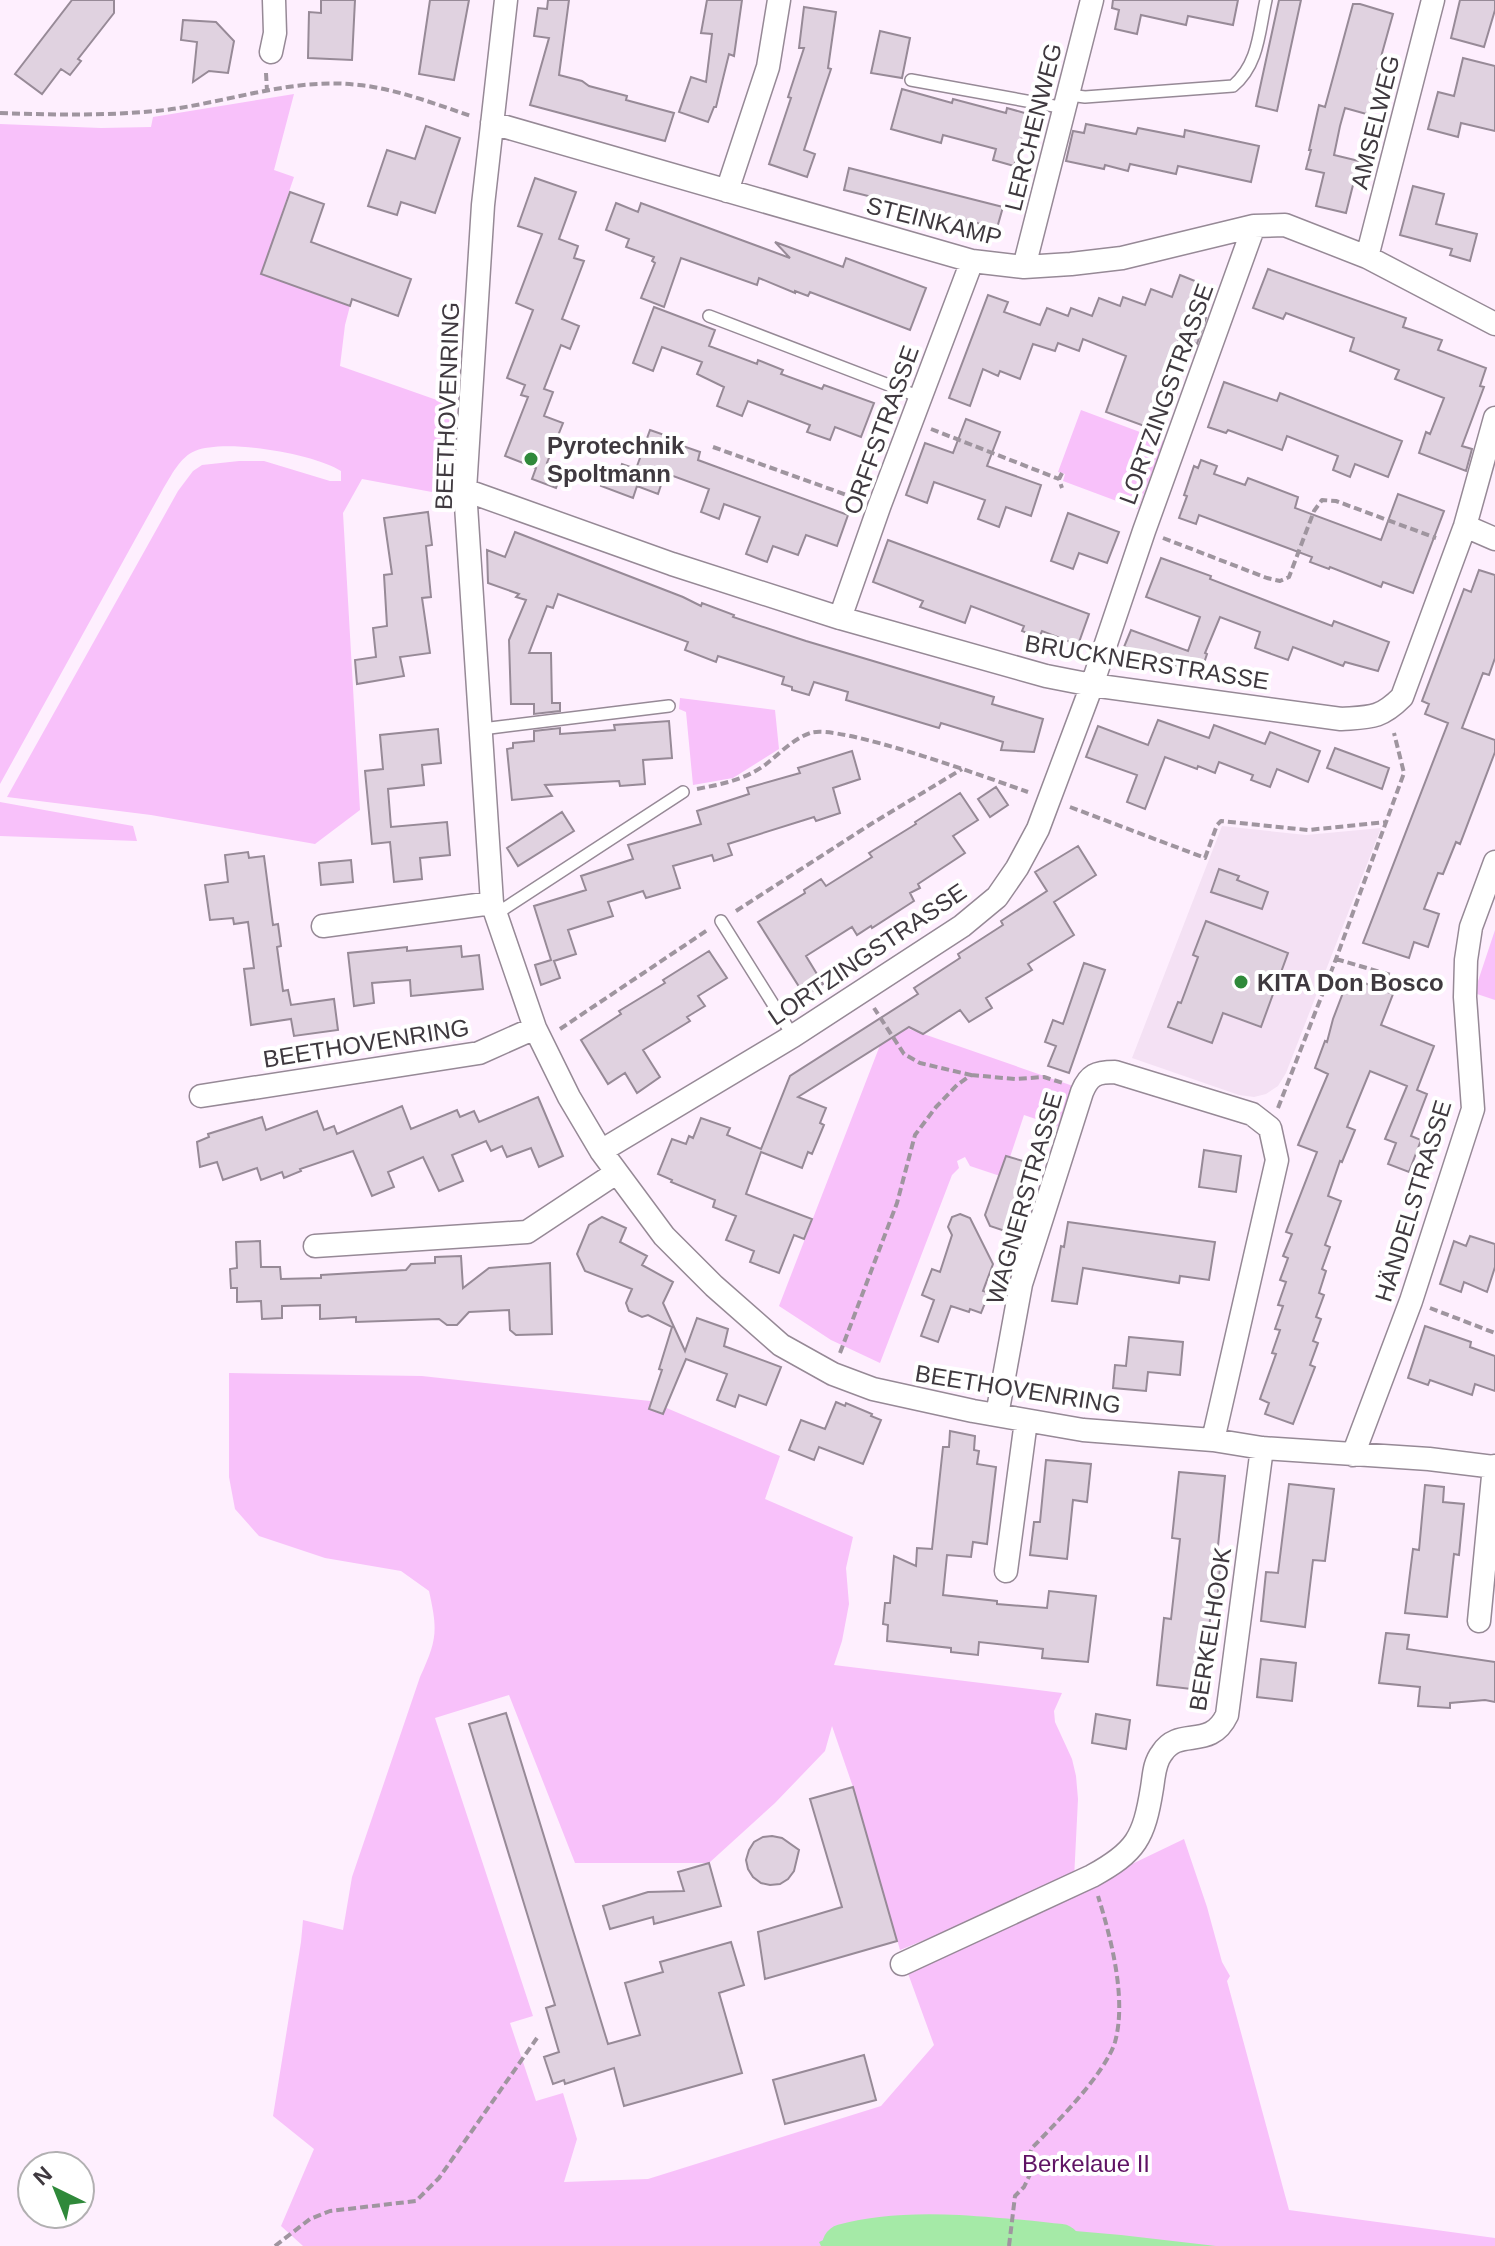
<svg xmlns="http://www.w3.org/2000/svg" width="1495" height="2246" font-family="Arial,sans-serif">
<rect width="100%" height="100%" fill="#feeffe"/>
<path fill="#f4e1f4" d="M1222 826 1306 835 1381 828 1286 1073 1278 1086 1266 1094 1254 1097 1239 1095 1132 1058Z"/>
<path fill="#f8c1fa" d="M294 94 274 170 294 177 261 274 350 306 345 325 340 366 451 405 448 495 362 479 343 513 360 810 315 844 151 815 7 797 178 491 193 471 202 465 239 461H264L330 481H341V471C315 454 225 438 195 451 180 457 171 476 163 489L0 784V124L101 128 151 127 153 117Z
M1081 410 1164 441 1138 509 1063 481 1065 474 1058 472Z
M680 698 775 710 779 749 733 778 693 785 686 712 679 709Z
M0 802 133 826 137 841 0 836Z
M1495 930V1000L1474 993Z
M889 1022 1076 1087 1062 1128 1024 1115 1010 1157 1006 1156 1002 1165 1003 1177 970 1166 965 1157 957 1161 959 1168 952 1175 880 1363 831 1340 779 1306Z
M229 1373 422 1376 650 1401 780 1456 765 1499 853 1537 846 1568 849 1604 842 1641 834 1665 1062 1693 1054 1711 1055 1722 1072 1759 1076 1776 1078 1799 1074 1879 900 1950 853 1787 832 1726 825 1751 775 1803 709 1863H575L509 1695 435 1718 533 2016 510 2023 536 2101 563 2093 577 2139 564 2182 648 2179 881 2106 934 2045 906 1968 1094 1884 1102 1883 1107 1876 1184 1839 1207 1907 1222 1962 1230 1976 1227 1981 1289 2210 1495 2238V2246H303L281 2226 314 2149 273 2116 301 1942 303 1920 343 1930 352 1877 420 1677C437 1640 438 1631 429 1591L401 1571 325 1558 259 1536 235 1509 229 1477Z"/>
<path fill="#a5eaa7" d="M902 2216 1003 2224 1001 2246H821L819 2242C849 2228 869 2220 902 2216Z
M1018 2226 1121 2235 1216 2246H1016Z"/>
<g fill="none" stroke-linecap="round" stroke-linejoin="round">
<path stroke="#a5eaa7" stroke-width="44" d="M844 2246C907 2228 994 2239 1060 2246"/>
</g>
<path fill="#e0d2e0" stroke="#978a97" stroke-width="2" d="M72 0H114V13L78 59 81 61 70 75 61 69 42 94 15 74Z
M321 0H355L352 60 308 58 309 12 321 13Z
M430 0H469L454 80 419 74Z
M548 0H569L559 75 582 81 589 86 627 96 626 100 674 113 665 141 530 105 549 38 534 36 538 8 547 9Z
M707 0H742L734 56 729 54 716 107H714L708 122 679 112 691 77 706 82 712 34 701 33Z
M1113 0H1238L1233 25 1188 16 1186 25 1141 15 1137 34 1115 29 1119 10 1112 8Z
M1279 0H1301L1277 111 1256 106Z
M1460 0H1495V10L1484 47 1451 38Z
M1353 4H1360L1393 14 1374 82 1378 83 1370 115 1345 108 1340 126 1334 155 1359 161 1346 213 1316 206 1324 173 1306 169 1311 150H1309L1319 105 1325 107Z
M804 7 836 12 828 68 831 69 804 150 815 154 807 177 769 164 791 98 788 97 804 48H799Z
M183 20 216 22 234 41 228 73 209 71 193 82 197 42 181 40Z
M880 31 910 38 902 78 871 73Z
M1463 58 1495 66V131L1461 123 1458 137 1428 129 1438 92 1454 96Z
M902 89 952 103 953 99 1006 113 1007 108 1028 114 1014 166 993 160 996 149 943 135 941 143 891 129Z
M1086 124 1136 134 1138 128 1184 137 1185 130 1259 146 1251 182 1178 166 1176 174 1130 164 1128 171 1105 165 1104 169 1066 161 1073 131 1084 133Z
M426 126 460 138 435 213 401 202 397 215 368 206 387 150 415 159Z
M849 168 1003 207 997 228 844 190Z
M535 178 576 192 559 239 578 246 574 258 584 261 562 319 579 326 570 349 561 345 544 389 553 392 544 416 563 423 547 463 563 469 556 488 532 479 536 468 505 456 528 397 521 395 525 385 507 378 533 310 516 303 542 234 518 226Z
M1413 186 1444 194 1436 224 1477 234 1470 261 1450 255 1452 249 1400 235Z
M290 192 324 204 311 242 411 279 398 316 352 299 350 306 261 274Z
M616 203 638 212 641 203 790 258 775 242 843 267 846 258 926 288 910 330 810 292 808 296 795 291V293L759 278 757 285 681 258 664 307 641 298 655 263 652 261 654 257 626 247 629 239 606 230Z
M1268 269 1406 318 1403 327 1442 340 1438 350 1486 368 1480 386 1484 387 1462 446 1472 449 1466 471 1419 453 1426 432 1430 434 1444 398 1395 379 1399 370 1350 351 1354 338 1286 313 1283 319 1253 308Z
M1180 275 1205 285 1195 313 1206 318 1197 344 1180 337 1147 427 1106 412 1126 356 1083 339 1079 351 1058 343 1055 351 1033 344 1020 379 1000 371 998 376 983 369 970 406 949 398 988 295 1008 302 1004 312 1040 325 1047 308 1068 316 1071 308 1092 316 1099 298 1120 306 1123 297 1145 305 1151 289 1172 297Z
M654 307 715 330 709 346 757 364 758 360 783 370 781 374 822 389 824 385 874 403 861 437 835 427 830 440 807 432 810 425 748 401 742 416 717 406 724 387 697 374 702 362 662 347 653 371 633 363Z
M1224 382 1277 401 1280 393 1402 441 1388 477 1355 464 1350 477 1333 470 1338 456 1287 436 1282 450 1228 430 1226 433 1208 427Z
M966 419 1000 432 987 466 1041 485 1031 516 1006 507 999 527 978 519 985 500 934 482 927 503 906 495 925 443 953 453Z
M650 430 676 439 674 443 700 452 698 460 848 515 837 546 806 535 798 555 773 546 767 562 746 554 760 517 724 504 719 519 701 512 709 489 665 473 658 494 637 486 633 498 601 486 608 466 620 471 622 464 636 469Z
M1201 460 1217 466 1214 474 1245 485 1248 478 1298 497 1295 508 1381 540 1398 494 1444 511 1413 593 1383 582 1381 587 1330 567 1329 569 1310 562 1312 557 1199 515 1196 524 1179 518 1187 496 1184 495 1194 466 1198 468Z
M428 512 432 545 426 546 431 597 422 598 430 653 400 657 404 676 357 684 355 660 376 657 373 628 387 626 384 575 392 574 384 518Z
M1068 513 1119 532 1107 563 1079 553 1073 569 1051 561Z
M515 532 683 597 701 606 702 603 734 615 733 617 806 641 994 697 992 704 1043 719 1034 752 1001 750 1003 742 941 723 939 728 846 700 848 692 814 682 809 695 792 690V687L782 684 784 677 718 656 716 662 685 650 688 642 558 594 553 608 547 606 529 653H551L552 703H560V711L534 714V704H511L509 640 526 600 516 597 519 594 488 583 487 550 505 557Z
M888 540 1089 614 1078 645 1042 631 1039 638 1022 631 1024 626 971 606 965 623 920 607 923 601 873 582Z
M1161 558 1211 576 1210 579 1332 626 1334 621 1389 642 1378 671 1345 662 1343 666 1293 647 1288 660 1255 648 1260 632 1220 617 1205 653 1207 654 1200 675 1124 647 1131 630 1188 651 1200 617 1146 597Z
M1479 570 1495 575V658L1489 675 1483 673 1462 728 1495 740V752L1460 844 1456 842 1443 874 1438 873 1424 909 1439 914 1428 947 1414 942 1409 958 1363 943 1448 723 1425 714 1429 704 1422 701 1464 589 1471 592Z
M1158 720 1209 738 1214 725 1265 744 1270 732 1320 751 1308 782 1277 769 1270 787 1251 780 1253 775 1219 762 1215 773 1198 766 1197 769 1165 757 1145 809 1127 802 1137 775 1086 757 1098 726 1148 745Z
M669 721 672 758 643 760 645 784 620 786 619 781 545 785 552 796 512 800 507 749 513 748V743L534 741V731L560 728V734L615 730 614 725Z
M438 729 441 763 422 765 424 785 388 789 391 827 447 822 450 855 420 858 422 879 394 882 390 842 372 844 365 771 383 769 380 735Z
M1335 748 1389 768 1382 789 1327 768Z
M852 751 860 779 833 788 840 813 816 821 814 817 728 844 732 855 714 861 712 855 673 866 680 888 646 898 643 891 608 902 613 916 568 930 576 954 554 961 560 978 541 985 535 965 551 960 534 906 586 890 581 876 633 859 628 845 701 824 697 811 749 794 747 788 800 773 798 768Z
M996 787 1008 805 990 817 978 799Z
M960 793 978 820 953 836 965 853 918 884 920 888 910 893 914 901 872 928 871 926 857 935 852 927 806 956 823 984 805 996 758 922 805 893 804 890 821 879 826 886 872 857 869 853 916 824 915 822Z
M562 812 574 831 518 866 507 848Z
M1078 846 1096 875 1054 902 1074 935 1028 964 1032 970 986 998 992 1008 969 1022 960 1010 923 1034 909 1027 798 1097 826 1108 820 1123 824 1125 812 1154 808 1152 802 1168 761 1152 746 1194 812 1219 804 1239 794 1235 779 1273 750 1262 754 1251 726 1240 736 1216 713 1207 715 1200 671 1182 672 1180 658 1174 672 1139 686 1144 689 1136 693 1138 701 1118 730 1128 727 1135 761 1149 790 1076 918 994 914 988 960 958 958 954 1003 925 1001 921 1047 891 1035 872Z
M248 852 249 858 264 856 273 925 278 924 281 946 277 947 283 991 288 990 291 1005 334 999 338 1030 294 1036 291 1019 251 1025 244 969 254 968 248 922 234 924 233 918 210 920 205 885 228 882 225 855Z
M351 860 353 882 321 885 319 863Z
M1219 869 1239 876 1237 880 1268 892 1262 909 1211 892Z
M1206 921 1288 953 1261 1027 1223 1013 1212 1043 1168 1027 1178 1002 1181 1003 1198 957 1193 955Z
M461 946 462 957 479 955 483 989 411 996 410 980 372 983 374 1003 354 1006 348 953 407 947V951Z
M709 951 727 978 698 996 705 1006 687 1017 690 1021 643 1050 660 1077 637 1093 625 1073 608 1084 581 1040 621 1014 619 1011 665 983 663 980Z
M1084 963 1105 970 1069 1073 1048 1066 1056 1046 1045 1042 1053 1020 1063 1024Z
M1349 977 1393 994 1381 1025 1434 1046 1417 1090 1427 1094 1411 1136 1421 1140 1409 1172 1388 1164 1396 1143 1385 1139 1407 1086 1370 1071 1347 1127 1355 1130 1342 1162 1340 1161 1328 1196 1341 1201 1325 1245 1330 1247 1322 1269 1326 1271 1319 1293 1324 1295 1316 1317 1321 1319 1313 1341 1318 1343 1310 1365 1315 1367 1293 1424 1265 1414 1269 1403 1260 1399 1276 1354 1272 1353 1280 1330 1275 1329 1283 1306 1278 1305 1286 1282 1280 1280 1288 1258 1283 1256 1292 1234 1286 1232 1317 1152 1298 1145 1328 1074 1315 1068 1325 1041 1327 1042 1333 1019Z
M538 1097 563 1156 539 1167 531 1148 507 1157 502 1146 491 1151 486 1141 452 1155 463 1181 439 1191 423 1157 388 1172 394 1187 372 1196 353 1151 300 1169 301 1171 284 1178 282 1172 261 1180 257 1168 223 1180 217 1162 200 1167 197 1142 209 1137 208 1134 262 1117 266 1130 317 1111 324 1130 334 1126 337 1134 402 1106 411 1129 457 1110 460 1117 474 1111 479 1122Z
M1204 1150 1241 1156 1236 1192 1199 1187Z
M1006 1156 1030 1163 1021 1195 1022 1198 1018 1211 1021 1216 1015 1220 1011 1233 990 1226 985 1215Z
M960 1214 970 1218 993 1264 983 1291 989 1293 981 1313 970 1309 969 1312 951 1306 938 1342 921 1336 934 1300 922 1295 932 1269 940 1272 952 1235 948 1227 952 1217Z
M602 1217 626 1228 620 1242 647 1256 642 1265 673 1282 663 1303 685 1351 697 1318 728 1329 724 1346 781 1367 766 1405 739 1395 735 1407 717 1400 727 1374 686 1359 663 1414 649 1409 662 1370 659 1369 672 1327 648 1315 642 1317 629 1311 626 1303 632 1289 585 1271 577 1254 589 1225Z
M1068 1222 1215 1242 1209 1280 1180 1276 1179 1283 1083 1268 1077 1304 1052 1301 1061 1246 1064 1247Z
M1470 1236 1495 1244V1267L1487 1292 1464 1282 1461 1292 1440 1284 1454 1241 1466 1246Z
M260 1241 261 1267H280L281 1279 321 1278V1275L406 1270 411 1264 435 1263V1257L461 1256 463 1288 489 1268 550 1263 552 1334 516 1335 510 1330 509 1310 469 1312 457 1325H447L439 1319 356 1322V1317L320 1319V1305L282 1306V1318L262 1319 261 1301 237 1302V1288H231L230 1269 237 1268 236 1242Z
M1425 1326 1471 1342 1470 1347 1495 1356V1391L1475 1384 1472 1395 1430 1380 1428 1385 1408 1378Z
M1129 1337 1183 1342 1180 1375 1148 1372 1146 1391 1113 1388 1115 1365 1126 1366Z
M836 1402 845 1406 846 1403 872 1414 871 1416 881 1420 863 1464 819 1447 814 1460 789 1450 801 1420 825 1429Z
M950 1431 975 1436 974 1450 979 1451 977 1464 996 1467 987 1544 973 1542 971 1557 947 1555 943 1595 997 1601V1604L1047 1608 1049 1591 1096 1596 1088 1662 1042 1658 1043 1649 979 1642 978 1655 951 1652V1648L887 1641 888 1625 883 1624 885 1603H890L894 1556 916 1566 917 1548 932 1549 943 1447H949Z
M1046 1460 1091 1464 1087 1502 1073 1500 1067 1559 1030 1555 1034 1522H1040Z
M1179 1472 1225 1476 1216 1566H1220L1217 1602H1212L1204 1674 1202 1676 1200 1690 1157 1685 1164 1618 1171 1619 1180 1539 1172 1538Z
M1289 1484 1334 1489 1325 1561 1313 1560 1305 1627 1261 1621 1266 1572 1278 1573Z
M1425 1485 1444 1487 1443 1502 1464 1504 1459 1555 1454 1554 1447 1617 1405 1613 1413 1549 1419 1550Z
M1386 1633 1409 1635 1407 1649 1495 1662V1702L1485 1700 1450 1703V1708L1418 1706 1420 1687 1379 1683Z
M1261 1659 1296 1663 1292 1701 1257 1697Z
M506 1713 608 2044 640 2035 625 1983 663 1972 660 1962 731 1942 744 1985 719 1993 742 2073 624 2106 614 2068 565 2084 564 2080 553 2084 544 2057 559 2052 546 2008 555 2005 469 1724Z
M1096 1714 1130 1720 1126 1749 1092 1743Z
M853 1787 897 1941 765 1979 758 1932 842 1907 810 1799Z
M772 1836 782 1838 799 1850 794 1871 788 1879 780 1884 770 1885 761 1883 753 1877 748 1869 746 1860 749 1850 754 1842 763 1837Z
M709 1863 721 1906 654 1924 653 1917 610 1929 603 1906 648 1892 684 1891 678 1872Z
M864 2055 876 2100 785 2124 773 2080Z"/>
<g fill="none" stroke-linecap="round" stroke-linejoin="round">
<defs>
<path id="service" d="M911 80 1065 108
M1069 95 1085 97 1233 86C1259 64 1259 31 1266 0
M709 316 920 397
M482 729 669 706
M496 914 683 792
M721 921 793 1036"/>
<path id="minor" d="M506 0 483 205 465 490 492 903 535 1028 569 1097 601 1151 664 1236 714 1286 781 1345 833 1374 873 1389 973 1411 1083 1430 1213 1440 1262 1448 1429 1459 1495 1467
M271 52 275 33 274 0
M492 123 972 261 1024 267 1071 264 1122 258 1254 226 1285 225 1367 257 1495 324
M727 191 768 67 779 0
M1367 257 1433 0
M1024 267 1092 0
M465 490 672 564 840 618 1046 676 1092 685 1341 719C1370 717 1380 719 1402 697L1465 526 1495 418
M1465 526 1495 539
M840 618 879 507 972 261
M323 926 492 903
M201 1096 479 1053 535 1028
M601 1151 793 1036 962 926 997 897 1017 868 1038 829 1092 685 1144 531 1254 226
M315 1246 527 1232 616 1173
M997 1415 1021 1284 1082 1092C1089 1075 1096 1072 1115 1072L1252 1114 1270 1128 1277 1160 1213 1440
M1353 1455 1411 1301 1473 1109 1465 997 1466 960 1471 927 1495 862
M1006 1571 1026 1421
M1479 1621 1494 1466
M902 1964 1092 1876C1136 1852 1144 1838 1152 1788 1154 1776 1154 1763 1162 1753 1179 1726 1210 1751 1227 1715L1262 1448"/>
</defs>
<use href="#service" stroke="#968996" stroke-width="14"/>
<use href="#minor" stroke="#968996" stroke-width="25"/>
<path stroke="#9f959f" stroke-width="4" stroke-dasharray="8 4" stroke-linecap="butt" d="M266 73 267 91
M0 113C55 115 110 116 165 110 230 102 293 77 359 85 397 89 435 104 471 116
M931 429 1059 479
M713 447 858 499
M1062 473 1059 479 1062 488
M1163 538 1267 578 1280 581 1289 577 1314 511 1322 500 1336 501 1436 538
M697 789C722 784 744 780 765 765 779 754 793 739 810 733 839 723 991 779 1028 792
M1070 807 1205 858 1217 825 1221 821 1308 830 1387 822
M736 911 871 824 962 769
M1336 959 1442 990
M560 1029 709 929
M971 1075 1015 1079 1044 1077 1063 1083
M1278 1108 1336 959 1404 773 1394 733
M1430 1308 1495 1333
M840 1353 897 1203 915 1135 936 1107 957 1085 971 1075 920 1063 904 1054 874 1008
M275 2246 310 2219 330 2211 416 2201 439 2178 537 2038
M1009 2246 1015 2196 1024 2187 1033 2168 1028 2158 1032 2148C1056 2123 1105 2074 1115 2042 1127 1999 1111 1938 1098 1896"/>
<use href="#service" stroke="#fff" stroke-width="11"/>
<use href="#minor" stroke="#fff" stroke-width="22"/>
</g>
<g fill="#2f893a" stroke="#fff" stroke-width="3">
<circle cx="531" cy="459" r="8"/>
<circle cx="1241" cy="982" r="8"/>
</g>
<g text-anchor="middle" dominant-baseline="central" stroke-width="8" stroke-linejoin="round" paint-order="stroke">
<g font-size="24" fill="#3f393f" stroke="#fff">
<text transform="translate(1375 122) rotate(-76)">AMSELWEG</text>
<text transform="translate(1033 127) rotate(-76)">LERCHENWEG</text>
<text transform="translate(934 221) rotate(14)">STEINKAMP</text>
<text transform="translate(1166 394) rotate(-70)">LORTZINGSTRASSE</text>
<text transform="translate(447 406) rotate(-88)">BEETHOVENRING</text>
<text transform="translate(881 430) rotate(-70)">ORFFSTRASSE</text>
<text transform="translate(1147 662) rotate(9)">BRUCKNERSTRASSE</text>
<text transform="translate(867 954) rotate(-34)">LORTZINGSTRASSE</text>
<text transform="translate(366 1043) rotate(-9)">BEETHOVENRING</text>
<text transform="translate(1024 1198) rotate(-74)">WAGNERSTRASSE</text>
<text transform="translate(1413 1201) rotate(-73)">HÄNDELSTRASSE</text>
<text transform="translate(1018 1389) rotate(9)">BEETHOVENRING</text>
<text transform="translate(1210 1629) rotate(-81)">BERKELHOOK</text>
</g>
<g font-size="24" font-weight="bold" fill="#3f393f" stroke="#fff" text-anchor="start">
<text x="547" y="445">Pyrotechnik<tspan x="547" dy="28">Spoltmann</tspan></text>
<text x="1257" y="982">KITA Don Bosco</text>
</g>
<g font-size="24" fill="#5f1364" stroke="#fff">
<text x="1086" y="2163">Berkelaue II</text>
</g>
</g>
<g transform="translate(56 2190) rotate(317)"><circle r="38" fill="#ffffff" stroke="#b2b0b2" stroke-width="2"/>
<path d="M0-6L14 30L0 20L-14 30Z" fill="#2f893a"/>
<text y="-12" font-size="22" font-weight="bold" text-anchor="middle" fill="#3f393f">N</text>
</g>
</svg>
